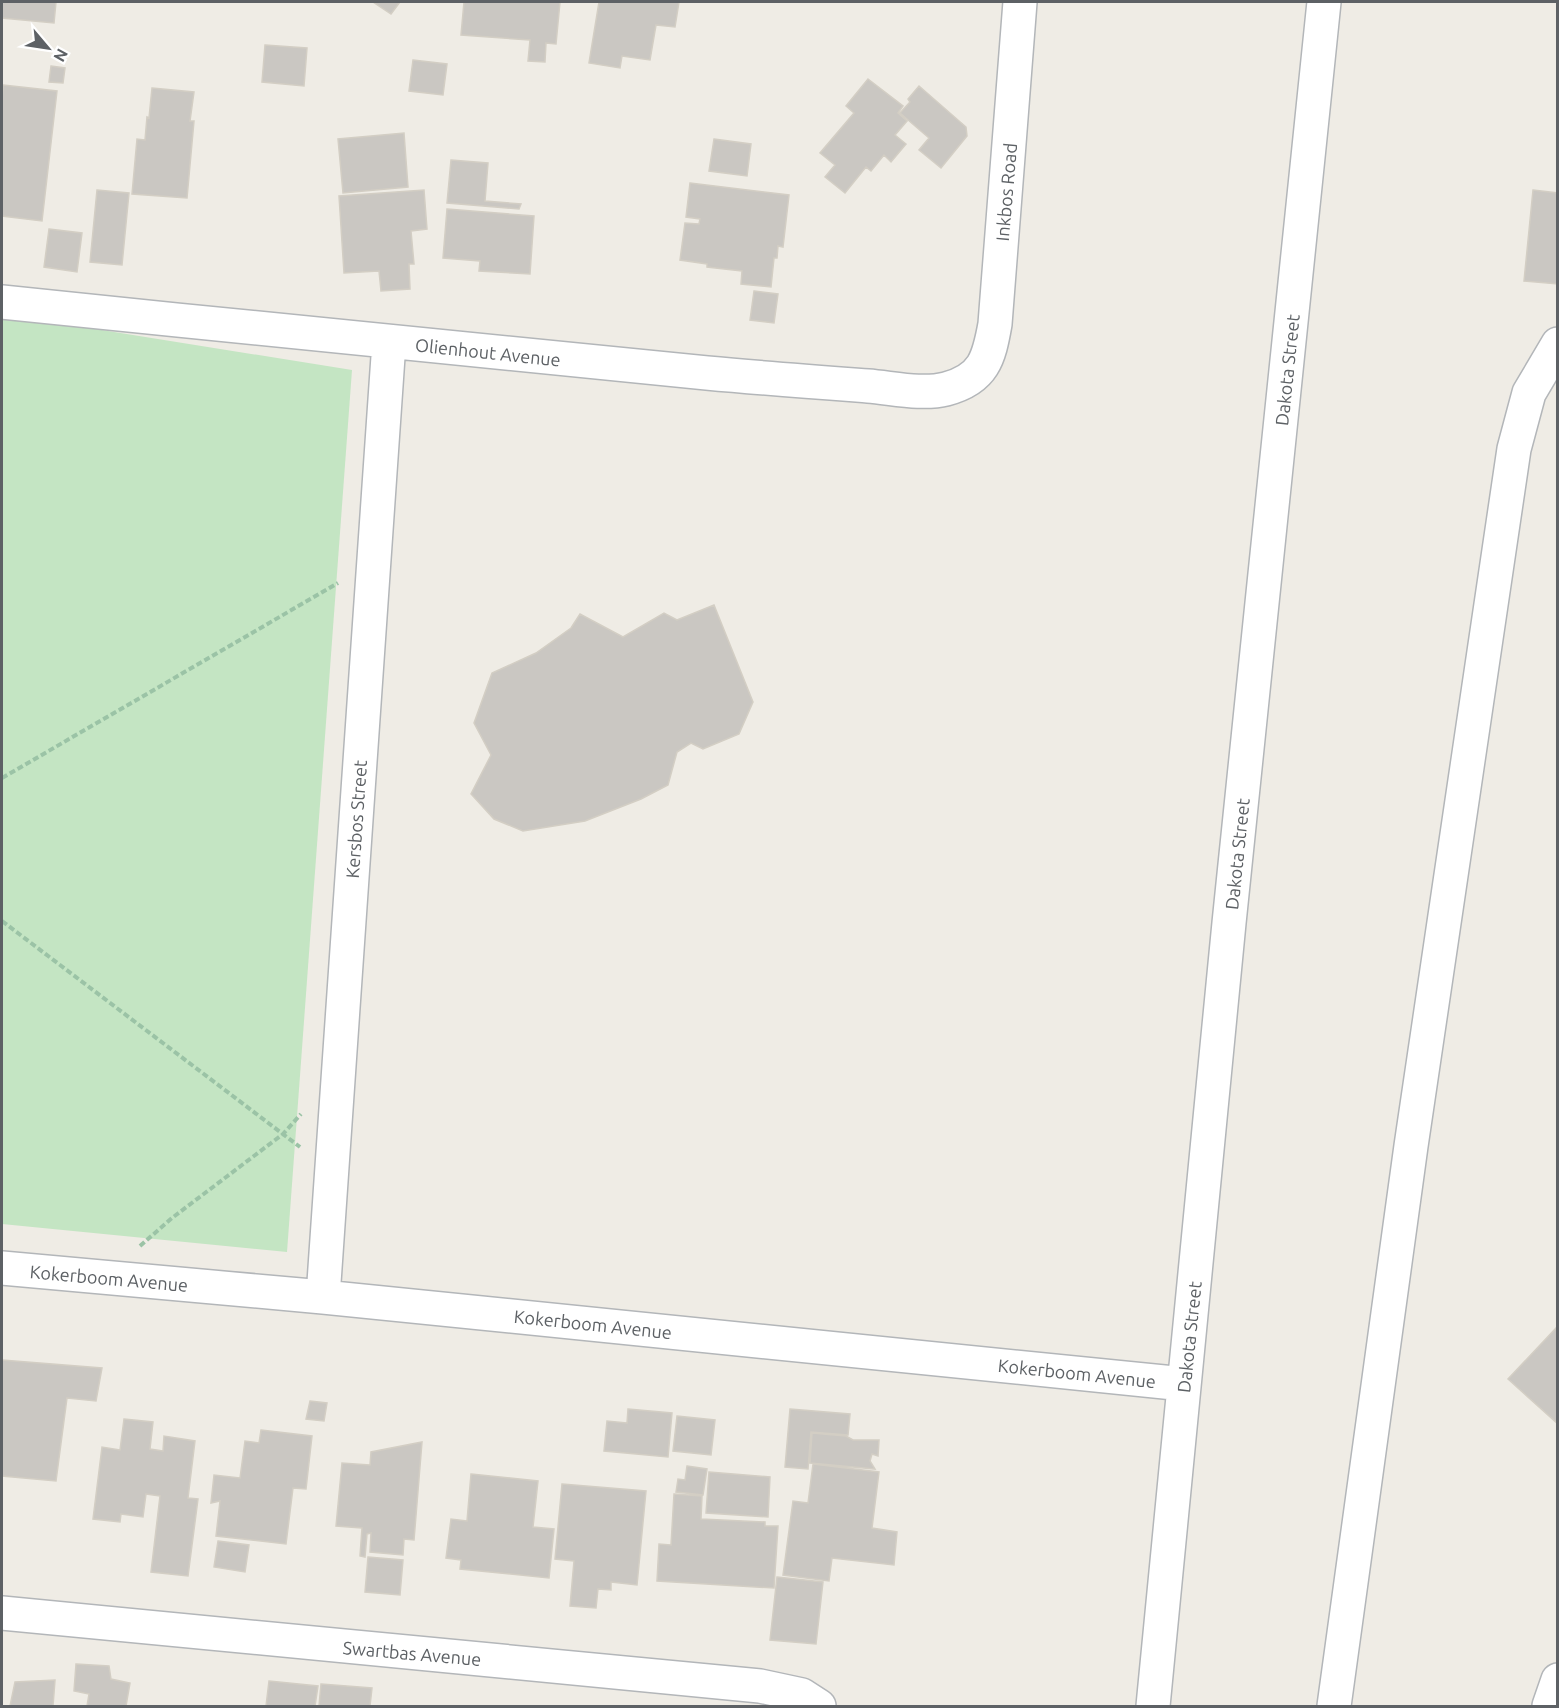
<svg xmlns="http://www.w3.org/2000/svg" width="1559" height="1708" font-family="Ubuntu,sans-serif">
<rect width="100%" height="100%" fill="#efece5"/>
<path fill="#c4e5c3" d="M2 314 352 370 287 1252 2 1224Z"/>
<path fill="#cac7c2" stroke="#d3cec4" stroke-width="1.5" d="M2 2H56L54 23 2 18Z
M373 2H400L391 14Z
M464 2H560L556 44 546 43 545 62 528 61 530 40 461 35Z
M599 2H679L675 27 656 25 650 60 622 56 620 68 589 63Z
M265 45 307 48 304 86 262 82Z
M413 60 447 64 443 95 409 91Z
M51 66 65 68 63 83 49 82Z
M868 79 903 106 898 113 907 121 895 135 906 144 891 162 884 155 871 171 866 167 845 193 825 177 835 165 820 153 854 113 846 106Z
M3 85 57 91 42 221 2 216V100Z
M919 86 966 127 967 136 941 168 919 150 929 138 900 113 910 102 908 99Z
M152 88 194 92 190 121H194L187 198 132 194 137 139 145 140 147 117 149 118Z
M404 133 408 187 343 193 338 139Z
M714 139 751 144 747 176 709 171Z
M451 160 488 163 485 201 521 204 519 209 447 203Z
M690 183 789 195 783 247 778 246 777 258H774L771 287 741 284 742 271 707 267V264L680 260 685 223 699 224 700 219 686 217Z
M97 190 129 193 122 265 90 262Z
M424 190 427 229 411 231 414 264H409L410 289 381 291 379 271 344 273 339 196Z
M1533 190 1558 193V284L1524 281Z
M447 209 534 216 530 274 479 271 480 261 443 258Z
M49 229 82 233 77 272 44 267Z
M754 291 778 294 774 323 750 320Z
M714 605 753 702 739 734 703 749 691 743 677 752 668 785 641 799 585 821 523 831 494 819 471 794 491 755 474 723 492 673 536 653 571 628 580 614 623 637 664 613 677 620Z
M1558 1326V1424L1508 1379Z
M2 1360 102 1368 96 1401 67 1398 56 1481 2 1476Z
M310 1401 327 1403 324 1421 306 1419Z
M628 1409 672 1413 668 1457 604 1451 607 1421 627 1423Z
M790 1409 850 1414 848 1435 811 1432 808 1469 785 1467Z
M677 1416 715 1420 711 1455 673 1451Z
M124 1419 153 1422 150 1449 163 1451 164 1436 195 1441 188 1498 198 1499 188 1576 151 1572 160 1496 146 1494 143 1517 121 1514 120 1522 93 1519 102 1447 120 1450Z
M261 1430 312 1436 306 1489 293 1488 286 1544 216 1536 220 1501 211 1503 214 1475 240 1478 245 1441 259 1443Z
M812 1433 846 1436 853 1440H879L878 1456 872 1454 870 1461 875 1469 810 1463Z
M422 1442 414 1540 404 1539 403 1555 370 1552 371 1533 367 1534 365 1557 360 1556 362 1528 336 1526 342 1463 370 1465 371 1452Z
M813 1464 879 1472 872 1528 897 1532 894 1565 832 1558 829 1581 783 1575 793 1501 808 1503Z
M687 1466 707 1469 703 1495 676 1492 678 1479 685 1480Z
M709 1472 770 1477 768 1517 706 1513Z
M471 1474 538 1481 533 1527 554 1529 549 1578 460 1569 461 1560 446 1558 451 1519 467 1521Z
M562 1484 646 1491 637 1585 611 1582V1590L598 1589 596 1608 570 1606 574 1561 555 1559Z
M674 1494 702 1496 701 1519 765 1522V1526H778L774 1588 657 1581 659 1544 671 1545Z
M218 1541 249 1545 245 1572 214 1567Z
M368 1557 403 1560 400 1595 365 1592Z
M777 1577 823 1582 816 1644 770 1640Z
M76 1664 109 1666 111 1679 130 1683 126 1706H87L89 1694 74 1691Z
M55 1680 53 1706H10L15 1682Z
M269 1681 318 1686 315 1706H266Z
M321 1684 372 1688 370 1706H319Z"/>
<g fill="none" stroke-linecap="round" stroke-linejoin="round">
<defs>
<path id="minor" d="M2 302C237 326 472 351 707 373 761 378 815 382 868 386 893 388 922 395 946 389 984 379 989 358 995 324L1020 2
M2 1268 323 1297 1184 1384
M323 1297 389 342
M2 1613 760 1686 802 1695 819 1706
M1153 1706 1229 923 1324 2
M1334 1706 1411 1146 1514 449 1529 393 1558 344
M1549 1706 1558 1680"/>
</defs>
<use href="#minor" stroke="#b3b6b9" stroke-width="36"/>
<path stroke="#9bc3a6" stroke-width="4" stroke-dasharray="6 3" stroke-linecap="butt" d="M2 778 338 583
M2 921 300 1147
M140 1246 172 1218 283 1134 301 1114"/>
<use href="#minor" stroke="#fff" stroke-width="33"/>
</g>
<g text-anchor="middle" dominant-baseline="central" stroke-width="6" stroke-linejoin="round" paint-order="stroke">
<g font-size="18" fill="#5d6165" stroke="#fff">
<text transform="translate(1006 192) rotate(-85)">Inkbos Road</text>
<text transform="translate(488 352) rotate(6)">Olienhout Avenue</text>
<text transform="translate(1287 370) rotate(-84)">Dakota Street</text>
<text transform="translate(356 819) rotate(-86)">Kersbos Street</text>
<text transform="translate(1237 854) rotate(-84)">Dakota Street</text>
<text transform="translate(109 1278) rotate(5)">Kokerboom Avenue</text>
<text transform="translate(593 1324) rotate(6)">Kokerboom Avenue</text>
<text transform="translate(1189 1337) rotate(-84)">Dakota Street</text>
<text transform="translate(1077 1373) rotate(6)">Kokerboom Avenue</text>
<text transform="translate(412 1653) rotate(5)">Swartbas Avenue</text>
</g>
</g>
<rect width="1559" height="1708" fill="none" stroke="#5d6165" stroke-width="6"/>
<g transform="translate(48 48) rotate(119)" stroke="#ffffff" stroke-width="4.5" paint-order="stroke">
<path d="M0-4.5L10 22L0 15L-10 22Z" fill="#5d6165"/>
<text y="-9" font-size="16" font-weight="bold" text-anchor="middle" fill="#5d6165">N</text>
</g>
</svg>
